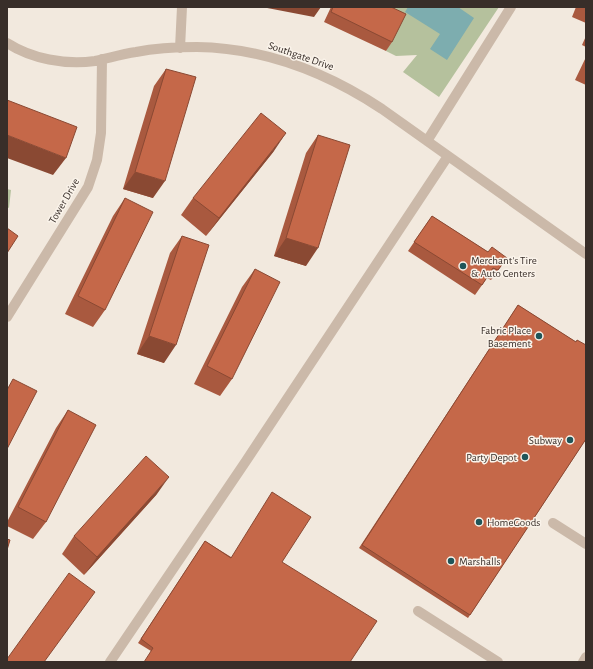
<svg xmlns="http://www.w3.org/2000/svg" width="593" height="669" font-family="'Alegreya Sans',sans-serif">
<rect width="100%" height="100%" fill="#f2e9de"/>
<path fill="#b5c19d" d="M374 7H499L439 97 403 72 417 55 396 56 386 51 399 24Z
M7 189 11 190 9 208 7 207Z"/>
<path fill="#7dadaf" d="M408 7H458L474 18 447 60 430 49 440 34 405 12Z"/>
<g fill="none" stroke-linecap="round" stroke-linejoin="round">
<path stroke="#cbb9a9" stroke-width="10" d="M7 43C32 59 65 65 95 61 109 58 122 54 136 52 156 48 177 47 197 47 265 48 326 72 382 109L586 254
M180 48 182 7
M427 141 511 7
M7 317 88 187 97 160 101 133 102 59
M553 523 586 544
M418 611 498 662
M110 662 246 461 448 156
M583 662 586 657"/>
</g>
<path fill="#a9593f" d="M331 7H391L392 42 386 51 324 22Z
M576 7H586V23L572 17Z
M586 36V47L582 45Z
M586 57V85L575 80Z
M166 69 153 198 123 189 154 86Z
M318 135 306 266 274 256 306 153Z
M274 151 206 236 181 215 193 198Z
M125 198 105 310 93 327 65 314 113 216Z
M432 216 488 252 507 258 491 280 487 278 475 295 408 251Z
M182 236 164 363 137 354 170 253Z
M255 269 232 379 220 396 194 384 242 287Z
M518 305 576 342 586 439 468 618 359 548Z
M68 410 46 522 33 539 7 526V522L56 428Z
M157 494 84 575 62 554 74 536Z
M205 541 231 557 282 562 151 651 138 643Z"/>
<path fill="#8a4933" d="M262 7H321L314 17Z
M286 133 274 151 206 236 219 218Z
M7 135 66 158 53 175 7 158Z
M135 172 165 181 153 198 123 189Z
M286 238 318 248 306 266 274 256Z
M149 336 176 345 164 363 137 354Z
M169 477 157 494 84 575 97 557Z"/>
<path fill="#c56849" stroke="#8a4933" d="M333 7H391L406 14 392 42 331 12Z
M166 69 196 77 165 181 135 172Z
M7 100 77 127 66 158 7 135Z
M261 113 286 133 219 218 193 198Z
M318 135 350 145 318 248 286 238Z
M125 198 153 212 105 310 78 296Z
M432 216 488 252 492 247 507 258 498 270 493 268 482 285 414 242Z
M7 228 18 236 7 253Z
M182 236 209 245 176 345 149 336Z
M255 269 280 282 232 379 207 366Z
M518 305 576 342 577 340 586 345V439L470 615 362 545Z
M13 379 37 391 7 449V390Z
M68 410 96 425 46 522 18 507Z
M146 456 169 477 97 557 74 536Z
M272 492 311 517 282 562 377 621 350 662H144L153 648 141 639 205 541 231 558Z
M7 539 10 540 7 550Z
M69 573 95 592 44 662H7V659Z"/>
<g fill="#1f5559" stroke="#faf3ea" stroke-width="1.5">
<circle cx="463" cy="266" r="4"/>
<circle cx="539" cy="336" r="4"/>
<circle cx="570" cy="440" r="4"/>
<circle cx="525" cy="457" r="4"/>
<circle cx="479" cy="522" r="4"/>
<circle cx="451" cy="561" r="4"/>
</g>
<g text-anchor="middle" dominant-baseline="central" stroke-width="3" stroke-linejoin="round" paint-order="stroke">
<g font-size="11" fill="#382e29" stroke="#faf3ea">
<text transform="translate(301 56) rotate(19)">Southgate Drive</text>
<text transform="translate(64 201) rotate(-60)">Tower Drive</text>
</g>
<g font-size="11" fill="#382e29" stroke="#faf3ea" text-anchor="start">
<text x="471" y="260">Merchant's Tire<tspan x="471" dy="13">&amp; Auto Centers</tspan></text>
<text x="531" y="330" text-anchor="end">Fabric Place<tspan x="531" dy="13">Basement</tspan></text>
<text x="562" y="440" text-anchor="end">Subway</text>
<text x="517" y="457" text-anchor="end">Party Depot</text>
<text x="487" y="522">HomeGoods</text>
<text x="459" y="561">Marshalls</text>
</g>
</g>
<rect width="593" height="669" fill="none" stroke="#382e29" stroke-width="16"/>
</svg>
